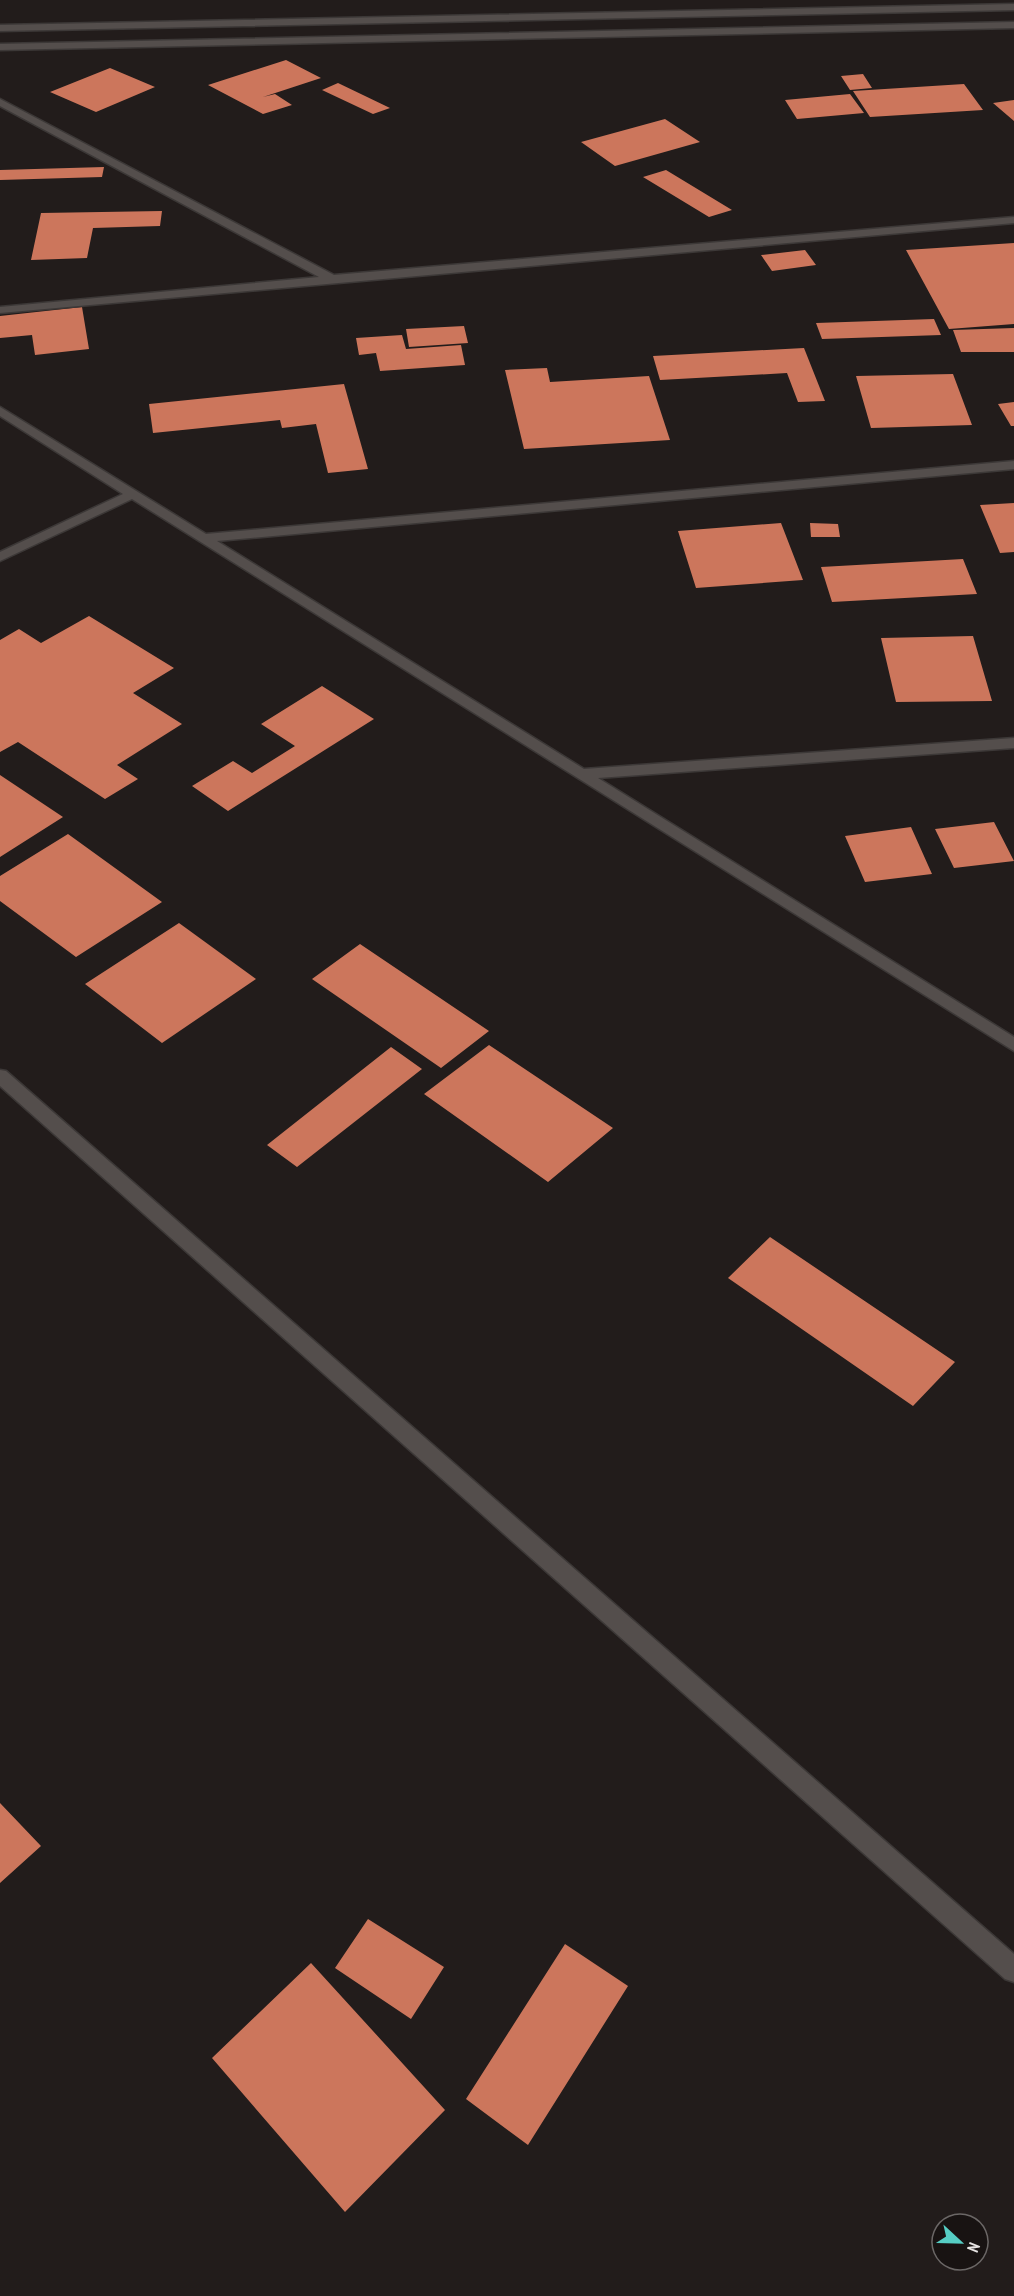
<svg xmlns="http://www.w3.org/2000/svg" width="1014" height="2296" font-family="'PT Sans Narrow',sans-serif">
<rect width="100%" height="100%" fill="#221c1b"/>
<path fill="#cc765c" d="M286 60 321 78 263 97 275 94 292 105 263 114 208 85Z
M110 68 155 87 96 112 50 92Z
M863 74 872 88 850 90 841 76Z
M338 83 390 108 373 114 322 90Z
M964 84 983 110 870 117 853 91Z
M850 94 864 113 797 119 785 100Z
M1014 100V121L993 103Z
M665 119 700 142 615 166 581 142Z
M104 167 102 177 0 180V170Z
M666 170 732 210 709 217 643 177Z
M162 211 160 226 93 228 87 258 31 260 41 213Z
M1014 243V324L949 329 906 250Z
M805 250 816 265 772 271 761 255Z
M82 307 89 349 35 355 32 335 0 338V316Z
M934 319 941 335 822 339 816 323Z
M464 326 468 343 409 347 406 329Z
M1014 328V352H961L953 330Z
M402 335 406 349 461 345 465 365 380 371 376 353 359 355 356 338Z
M804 348 825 401 798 402 787 373 660 380 653 356Z
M547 368 550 382 649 376 670 440 524 449 505 370Z
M953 374 972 425 871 428 856 376Z
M344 384 368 469 328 473 316 424 282 428 280 420 153 433 149 404Z
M1014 402V426H1011L998 404Z
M1014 503V552L1000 553 980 505Z
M781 523 803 580 696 588 678 531Z
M810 523 838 524 840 537H811Z
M963 559 977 594 832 602 821 567Z
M89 616 174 668 133 693 182 724 117 765 138 779 105 799 18 742 0 752V640L19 629 41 643Z
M973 636 992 701 896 702 881 638Z
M322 686 374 719 228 811 192 786 233 761 252 773 295 746 261 724Z
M0 775 63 817 0 857Z
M994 822 1014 861 954 868 935 829Z
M911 827 932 874 865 882 845 836Z
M68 834 162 902 76 957 0 901V876Z
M179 923 256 979 162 1043 85 984Z
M360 944 489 1031 441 1068 312 979Z
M489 1045 613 1128 548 1182 424 1094Z
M391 1047 422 1069 297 1167 267 1145Z
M770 1237 955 1362 913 1406 728 1278Z
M0 1803 41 1846 0 1883Z
M368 1919 444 1967 411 2019 335 1968Z
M565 1944 628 1986 528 2145 466 2099Z
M311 1963 445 2110 345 2212 212 2058Z"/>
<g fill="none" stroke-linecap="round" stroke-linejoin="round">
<defs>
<path id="street" d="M1014 4V10L0 31V25Z
M1014 22V28L0 50V44Z
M0 99 334 275 1014 217V223L0 313V307L319 277 0 106Z
M0 407 206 534 1014 461V469L217 541 584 769 1014 738V748L598 778 1014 1037V1051L132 499 0 561V552L123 494 0 416Z
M0 1070 6 1071 1014 1954V1982L1005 1979 0 1086Z"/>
</defs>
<use href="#street" stroke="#3c3837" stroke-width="3"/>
<use href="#street" fill="#544e4c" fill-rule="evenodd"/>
</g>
<g transform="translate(960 2242) rotate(112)"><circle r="28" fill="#181312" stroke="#6b6766" stroke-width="1.5"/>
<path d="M0-4.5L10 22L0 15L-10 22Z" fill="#56cec4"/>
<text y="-9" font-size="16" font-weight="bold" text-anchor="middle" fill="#e8e5e4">N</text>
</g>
</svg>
